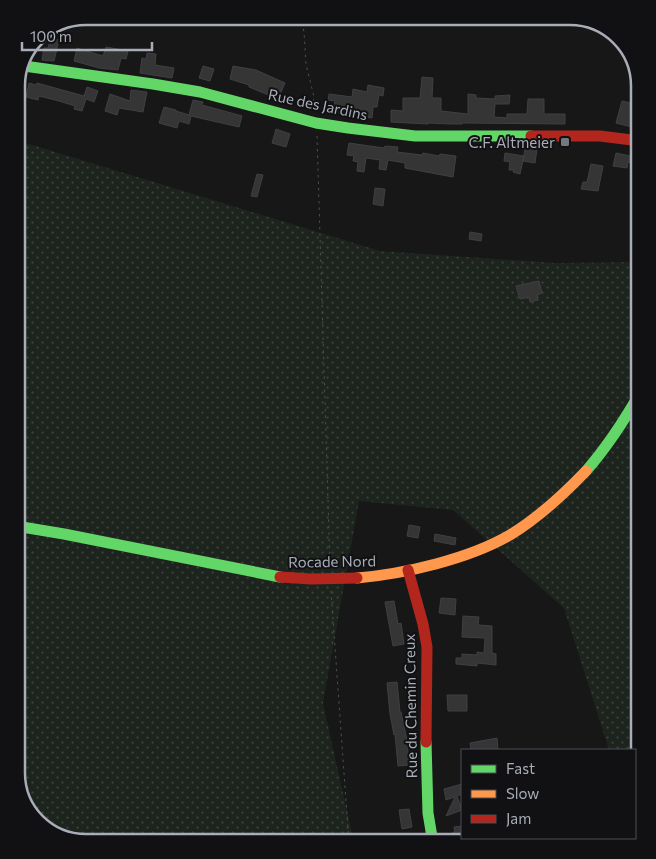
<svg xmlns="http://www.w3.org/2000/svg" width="656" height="859" font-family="Commissioner,sans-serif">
<defs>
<pattern id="grass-dots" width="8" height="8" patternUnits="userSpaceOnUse" patternTransform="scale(1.25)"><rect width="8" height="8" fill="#1d241e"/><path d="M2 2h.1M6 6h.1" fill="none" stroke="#3b413d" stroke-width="1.8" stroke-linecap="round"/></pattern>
</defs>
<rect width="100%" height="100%" fill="#171717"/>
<path fill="url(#grass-dots)" d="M16 140 380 251 555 263 640 262V774L635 792V750H609L564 608 453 510 359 501 323 703 354 843H81L51 834 28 812 16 773Z"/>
<path fill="#353536" stroke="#3f4043" d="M51 37 59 40 54 61 42 60 44 48H48Z
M106 47 128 51 126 59 121 58 118 70 99 68 74 61 77 48 103 56Z
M147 53 156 54 155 65 174 68 172 78 140 73 142 58 146 59Z
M203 66 214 69 210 81 199 78Z
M233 66 256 70 285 83 278 99 249 87V85L230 79Z
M422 77 433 78 432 98H441V111L468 114V94L476 95V98L495 99V96L510 95 509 104H495L494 117 507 118V114H527L528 99H544V114H565V124L463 123 462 124H451L428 123V124L391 122V110L403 111V98H420Z
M29 83 36 85 37 83 84 96 87 87 98 91 94 102 86 99 82 111 74 109 75 106 59 101 39 96 38 100 26 97Z
M368 85 384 88 383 96 379 95 377 107H373L372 118 333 112 335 101 328 100 329 94 352 97 353 89 367 92Z
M131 90 147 92 143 112 119 108 117 115 105 111 110 94 130 101Z
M193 100 203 102 202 105 242 116 239 127 191 116 189 124 179 121 177 128 159 123 164 107 176 110V111L189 115Z
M622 101 640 105V129L616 123Z
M276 129 290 134 286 147 272 143Z
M349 143 384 148 385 146 398 147 397 152 422 155 423 153 439 156 440 154 456 156 453 177 405 168V163L388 160 386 170 379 169 380 160 366 158 364 172 357 171 358 162 353 161 354 156 347 155Z
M525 148 537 149 535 163 523 161Z
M505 153 524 156 520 174 513 172 514 170H509L510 162 504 161Z
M616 153 640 158V165L628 162 627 168 613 166Z
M591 164 603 166 598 191 581 189 583 182H587Z
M257 174 263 175 257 197 251 196Z
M375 188 385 189 383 206 373 204Z
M470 232 482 234 481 241 469 239Z
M539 281 542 293 537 295 538 300 530 302 529 297 520 299 516 286Z
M409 525 420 527 418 538 407 536Z
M435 534 456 538 455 545 434 541Z
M441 598 456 599 455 615 439 613Z
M394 601 398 624 401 623 404 644 393 646 385 602Z
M463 616 479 617 478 625 492 626V653L496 654V665L477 663V666L456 664V658H462V654L477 655V652L484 653 485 638 462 637Z
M397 682 400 712H401L407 740 409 765 398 766 395 734 394 735 390 714 387 683Z
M447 695H467V711H448Z
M497 738 498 750H471L470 743Z
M462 784V794L457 796 462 810 446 816 455 797 446 800 444 789Z
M409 809 412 827 402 829 399 810Z
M462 826V843H455L453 832H455L454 827Z"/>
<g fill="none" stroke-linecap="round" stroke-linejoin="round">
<path stroke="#4d4e52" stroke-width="1" stroke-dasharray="2.5 4" stroke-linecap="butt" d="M301 16 304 32 306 64 314 97 312 110
M317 136 330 567
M331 591 349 843"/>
<path stroke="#63d668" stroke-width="11" d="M24 66 153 84 200 92 316 123 348 128 415 136H531
M586 471C607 447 624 421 640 393
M16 526 64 534 280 577
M426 742 428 813 433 843"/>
<path stroke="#ff974d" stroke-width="11" d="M357 578C404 574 469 559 510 535 538 518 563 495 586 471"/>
<path stroke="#b3261e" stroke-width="11" d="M531 136H600L640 141
M408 570 423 624 427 647 426 742"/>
<path stroke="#b3261e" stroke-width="11" d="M280 577 311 579 357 578"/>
</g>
<rect fill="#757880" stroke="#111113" stroke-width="2" x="560" y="137" width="10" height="10" rx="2.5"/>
<g text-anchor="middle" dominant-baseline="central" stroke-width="4" stroke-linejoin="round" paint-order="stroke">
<g font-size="15" fill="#a8adb8" stroke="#111113">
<text transform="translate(318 104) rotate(12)">Rue des Jardins</text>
<text transform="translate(332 561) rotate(-1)">Rocade Nord</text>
<text transform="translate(410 706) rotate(-91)">Rue du Chemin Creux</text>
</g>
<g font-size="15" fill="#a8adb8" stroke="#111113" text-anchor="end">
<text x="555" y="142">C.F. Altmeier</text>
</g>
</g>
<path d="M0 0H656V859H0ZM86 25H570A61 61 0 0 1 631 86V773A61 61 0 0 1 570 834H86A61 61 0 0 1 25 773V86A61 61 0 0 1 86 25Z" fill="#111113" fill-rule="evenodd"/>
<path fill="none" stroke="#a8adb8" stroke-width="2.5" d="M86 25H570A61 61 0 0 1 631 86V773A61 61 0 0 1 570 834H86A61 61 0 0 1 25 773V86A61 61 0 0 1 86 25Z"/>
<rect x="461" y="749" width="175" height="90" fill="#111113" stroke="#4d4f55"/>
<rect x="471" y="765" width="25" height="8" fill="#63d668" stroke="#4d4f55"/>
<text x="506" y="774" font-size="15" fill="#a8adb8">Fast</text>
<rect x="471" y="790" width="25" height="8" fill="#ff974d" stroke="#4d4f55"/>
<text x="506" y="799" font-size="15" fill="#a8adb8">Slow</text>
<rect x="471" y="815" width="25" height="8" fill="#b3261e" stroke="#4d4f55"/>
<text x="506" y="824" font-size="15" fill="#a8adb8">Jam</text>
<path d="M22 42v8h130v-8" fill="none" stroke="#a8adb8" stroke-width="2.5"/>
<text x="30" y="42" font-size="15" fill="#a8adb8" stroke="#111113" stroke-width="4" paint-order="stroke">100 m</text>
</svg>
